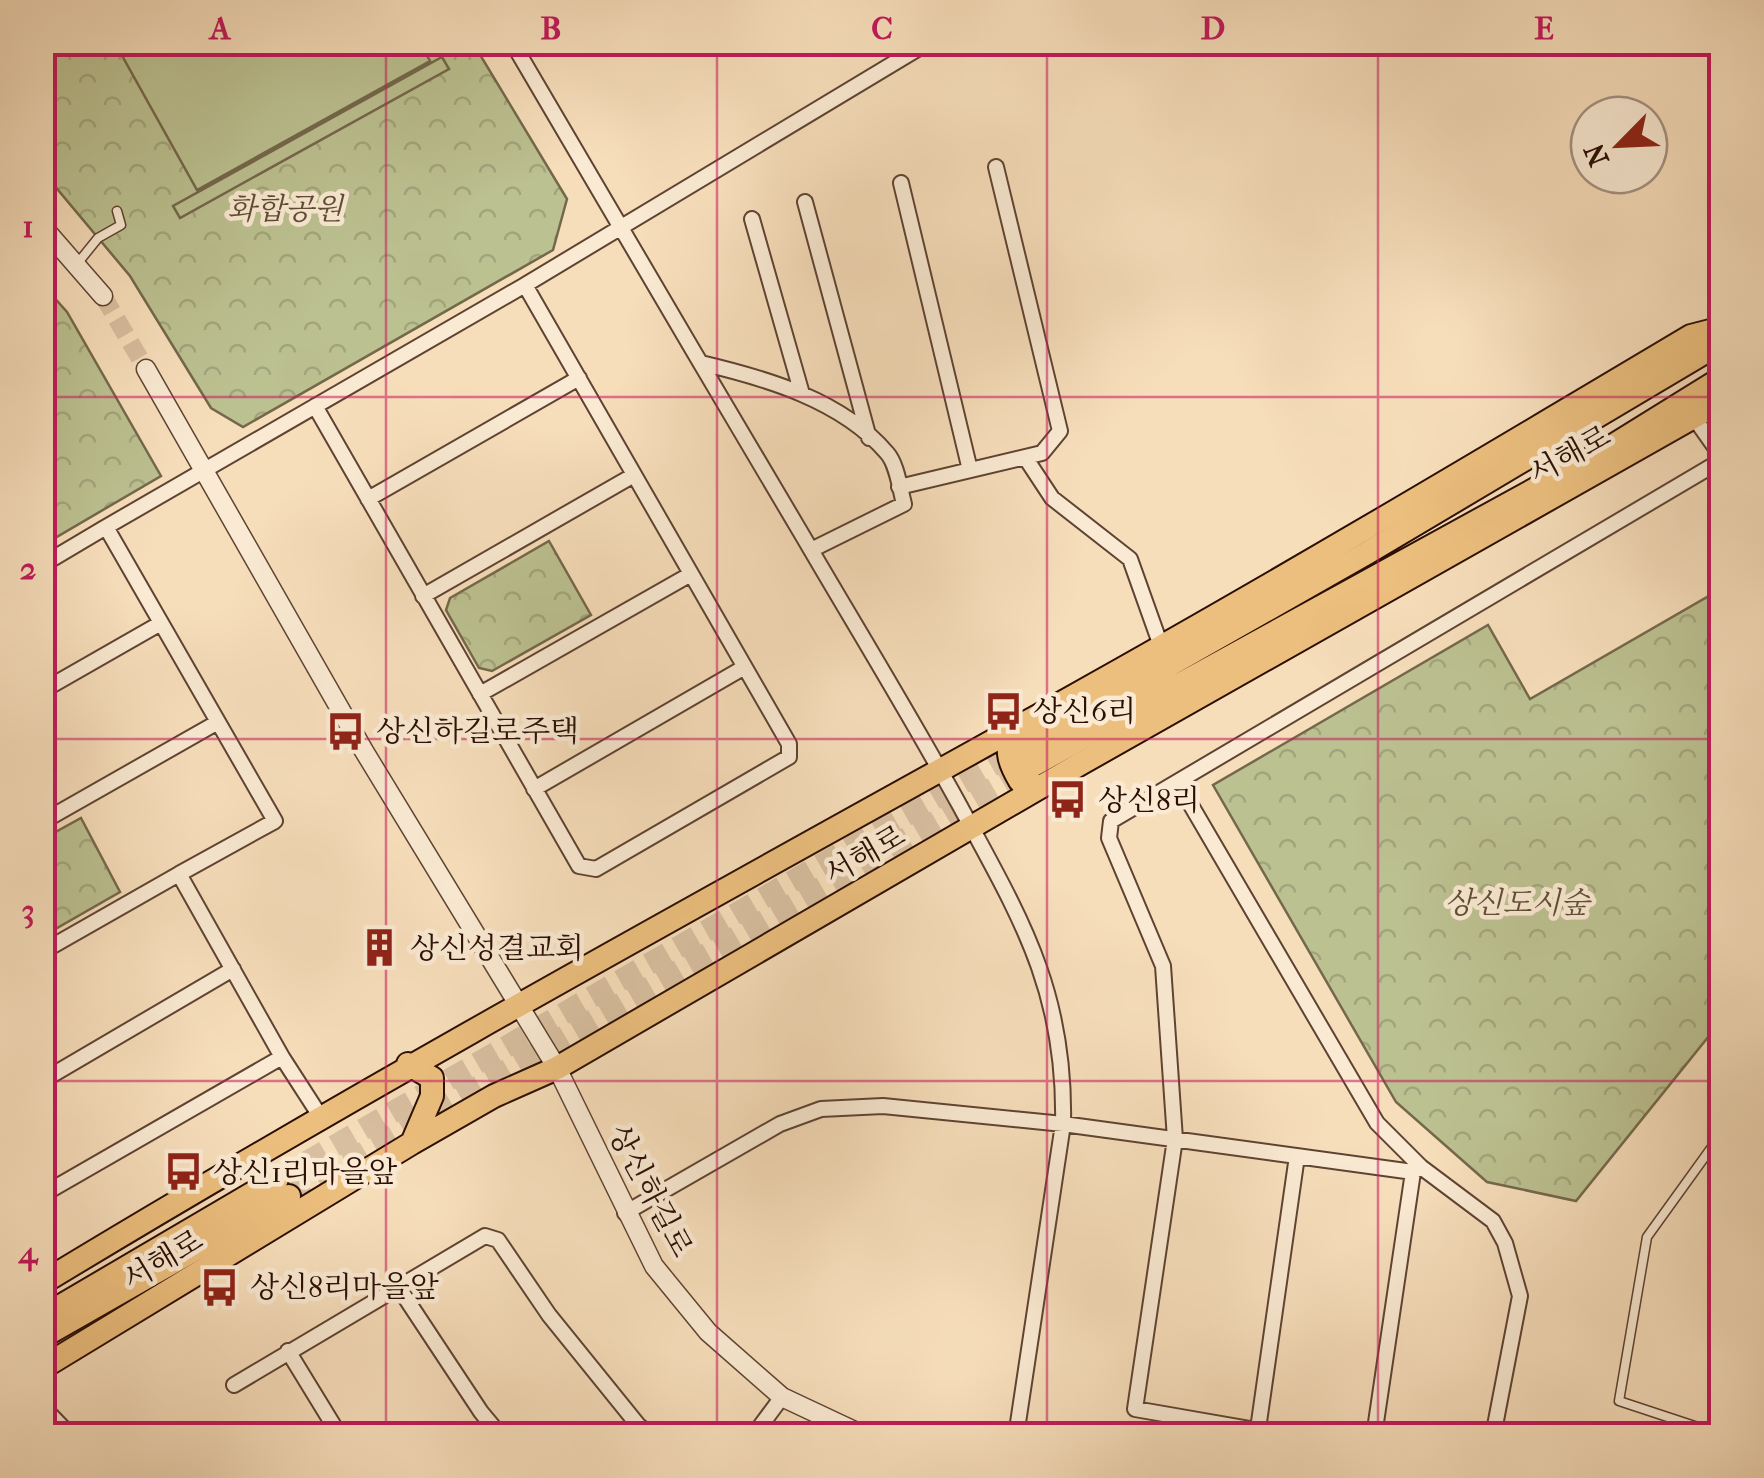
<svg xmlns="http://www.w3.org/2000/svg" width="1764" height="1478" font-family="'IM FELL French Canon','Noto Serif KR',serif">
<defs>
<pattern id="park-crowns" width="20" height="18" patternUnits="userSpaceOnUse" patternTransform="scale(2.5)"><rect width="20" height="18" fill="#bcc191"/><path d="M2 6a3 3 0 1 1 6 0M12 15a3 3 0 1 1 6 0" fill="none" stroke="#a2a57c"/></pattern>
</defs>
<rect width="100%" height="100%" fill="#f7debb"/>
<filter id="stains"><feTurbulence type="fractalNoise" baseFrequency=".002" numOctaves="4"/><feColorMatrix values="0 0 0 0 .2 0 0 0 0 .09 0 0 0 0 .02 0 0 0 .5 -.17"/></filter>
<radialGradient id="worn" r=".72"><stop offset=".6" stop-color="#630" stop-opacity="0"/><stop offset="1" stop-color="#630" stop-opacity=".3"/></radialGradient>
<path fill="url(#park-crowns)" stroke="#74684b" stroke-width="2.5" d="M42 43H473L567 199 553 250 243 427 211 408 130 276 43 172Z
M43 285 67 312 161 476 43 545Z
M549 541 591 615 492 671 479 668 446 610 450 598Z
M1721 589V1021L1576 1201 1487 1182 1396 1102 1213 785 1488 625 1530 699Z
M81 818 120 892 43 936V839Z"/>
<path fill="#bcc191" stroke="#74684b" stroke-width="2.5" d="M115 43H420L430 61 197 190Z
M442 57 449 69 180 218 173 206Z"/>
<g fill="none" stroke-linecap="round" stroke-linejoin="round">
<path stroke="#d8bfa0" stroke-width="18" stroke-dasharray="18 9" stroke-linecap="butt" d="M103 296 146 369"/>
<path stroke="#d8bfa0" stroke-width="22" stroke-dasharray="22 11" stroke-linecap="butt" d="M277 1179 1016 752
M289 1196 1026 769"/>
<defs>
<path id="service" d="M77 264 98 238 121 225 117 211
M1722 1133 1647 1237 1619 1401 1722 1435"/>
<path id="minor" d="M512 42C609 208 706 373 804 538 856 627 910 715 960 806 1020 917 1066 991 1063 1124L1016 1436
M901 183 970 470
M805 202 869 438
M752 219 802 394
M525 285 929 42
M701 363C765 378 842 400 887 453 897 464 900 489 904 504L811 550
M1695 419 1722 457
M1025 457 1052 498 1130 559 1161 646
M899 487 1042 453 1060 431 996 167
M368 499 579 378
M106 527 525 285 789 744V757L596 869 579 866 315 406
M42 565 106 527 275 821 179 874
M423 596 634 475
M42 691 161 623
M480 694 691 574
M1178 783 1377 1123 1421 1167 1493 1221 1505 1243 1520 1296 1493 1436
M534 789 743 668
M42 822 218 722
M42 952 179 874 282 1057 42 1195
M282 1057 322 1119
M42 1081 233 969
M625 1213 780 1124 821 1109 883 1106 1063 1124 1413 1172 1421 1167
M397 1285 481 1412 501 1436
M288 1351 340 1436
M234 1385 485 1236 498 1240 549 1315 638 1425 652 1436
M42 1406 71 1436
M753 1436 782 1397
M1257 1436 1297 1156
M1290 1436 1135 1409 1175 1139 1163 966 1109 838 1111 821 1722 460
M1374 1436 1413 1172"/>
<path id="tertiary" d="M42 226 103 296
M146 369 364 751 557 1068 654 1266 708 1332 782 1397 865 1436"/>
<path id="primary" d="M1012 733C1005 752 1010 764 1020 781L1041 787
M408 1064 432 1078V1096L412 1143
M42 1283C380 1078 727 889 1072 697 1280 581 1486 458 1691 336L1722 328
M42 1368 412 1143 494 1096 557 1068 1080 764 1722 401"/>
<path id="trunk" d="M1016 752 1367 553 1722 342
M1026 769 1601 453 1722 378
M42 1317 277 1179
M42 1337 289 1196"/>
</defs>
<use href="#service" stroke="#5e4332" stroke-width="11"/>
<use href="#minor" stroke="#5e4332" stroke-width="18"/>
<use href="#tertiary" stroke="#5e4332" stroke-width="21"/>
<use href="#primary" stroke="#2b0f05" stroke-width="26"/>
<use href="#trunk" stroke="#2b0f05" stroke-width="26"/>
<use href="#service" stroke="#faead3" stroke-width="8"/>
<use href="#minor" stroke="#faead3" stroke-width="14"/>
<use href="#tertiary" stroke="#faead3" stroke-width="18"/>
<use href="#primary" stroke="#ecbf7e" stroke-width="22"/>
<use href="#trunk" stroke="#ecbf7e" stroke-width="22"/>
</g>
<path fill="none" stroke="#c2185b" stroke-width="2.5" stroke-opacity="0.55" d="M386 42V1436M717 42V1436M1047 42V1436M1378 42V1436M42 397H1722M42 739H1722M42 1081H1722"/>
<defs>
<symbol id="bus-bare" viewBox="-9 -9 18 18"><path d="M-5-6H5V4H4V6H2V4H-2V6H-4V4H-5ZM-3.5-4V0h7V-4ZM-3.5 1.2v1.5H-2V1.2ZM2 1.2v1.5H3.5V1.2Z" fill="#8f2418" stroke="#faead3" stroke-width="2.5" paint-order="stroke"/></symbol>
<symbol id="building-bare" viewBox="-9 -9 18 18"><path d="M-4-6H4V6H1V3H-1V6H-4ZM-2.5-4.3h1.7v1.8h-1.7ZM.8-4.3h1.7v1.8H.8ZM-2.5-1h1.7V.8h-1.7ZM.8-1h1.7V.8H.8Z" fill="#8f2418" stroke="#faead3" stroke-width="2.5" paint-order="stroke"/></symbol>
</defs>
<g fill-rule="evenodd">
<use href="#bus-bare" x="976" y="684" width="55" height="55"/>
<use href="#bus-bare" x="318" y="704" width="55" height="55"/>
<use href="#bus-bare" x="1040" y="772" width="55" height="55"/>
<use href="#building-bare" x="352" y="920" width="55" height="55"/>
<use href="#bus-bare" x="156" y="1144" width="55" height="55"/>
<use href="#bus-bare" x="192" y="1260" width="55" height="55"/>
</g>
<g text-anchor="middle" dominant-baseline="central" stroke-width="9" stroke-linejoin="round" paint-order="stroke">
<g font-size="30" font-style="italic" fill="#5e4d36" stroke="#faead3">
<text x="285" y="209">화합공원</text>
<text x="1517" y="903">상신도시숲</text>
</g>
<g font-size="30" fill="#2b0f05" stroke="#faead3">
<text transform="translate(1570 455) rotate(-29)">서해로</text>
<text transform="translate(865 855) rotate(-30)">서해로</text>
<text transform="translate(650 1191) rotate(62)">상신하길로</text>
<text transform="translate(163 1260) rotate(-31)">서해로</text>
</g>
<g font-size="30" fill="#2b0f05" stroke="#faead3" text-anchor="start">
<text x="1033" y="711">상신6리</text>
<text x="376" y="731">상신하길로주택</text>
<text x="1098" y="800">상신8리</text>
<text x="410" y="948">상신성결교회</text>
<text x="213" y="1172">상신1리마을앞</text>
<text x="250" y="1287">상신8리마을앞</text>
</g>
</g>
<rect width="1764" height="1478" fill="none" stroke="#f7debb" stroke-width="110"/>
<g transform="translate(1619 145) rotate(246)"><circle r="48" fill="#faead3" stroke="#a79281" stroke-width="2.5"/>
<path d="M0-8L18 38L0 25L-18 38Z" fill="#8f2418"/>
<text y="-15" font-size="28" font-weight="bold" text-anchor="middle" fill="#2b0f05">N</text>
</g>
<rect x="55" y="55" width="1654" height="1368" fill="none" stroke="#c2185b" stroke-width="4"/>
<g font-size="32" text-anchor="middle" font-weight="bold" fill="#c2185b">
<text x="220" y="39">A</text>
<text x="551" y="39">B</text>
<text x="882" y="39">C</text>
<text x="1213" y="39">D</text>
<text x="1544" y="39">E</text>
<text x="28" y="237">1</text>
<text x="28" y="579">2</text>
<text x="28" y="921">3</text>
<text x="28" y="1263">4</text>
</g>
<rect width="100%" height="100%" filter="url(#stains)"/>
<rect width="100%" height="100%" fill="url(#worn)"/>
</svg>
